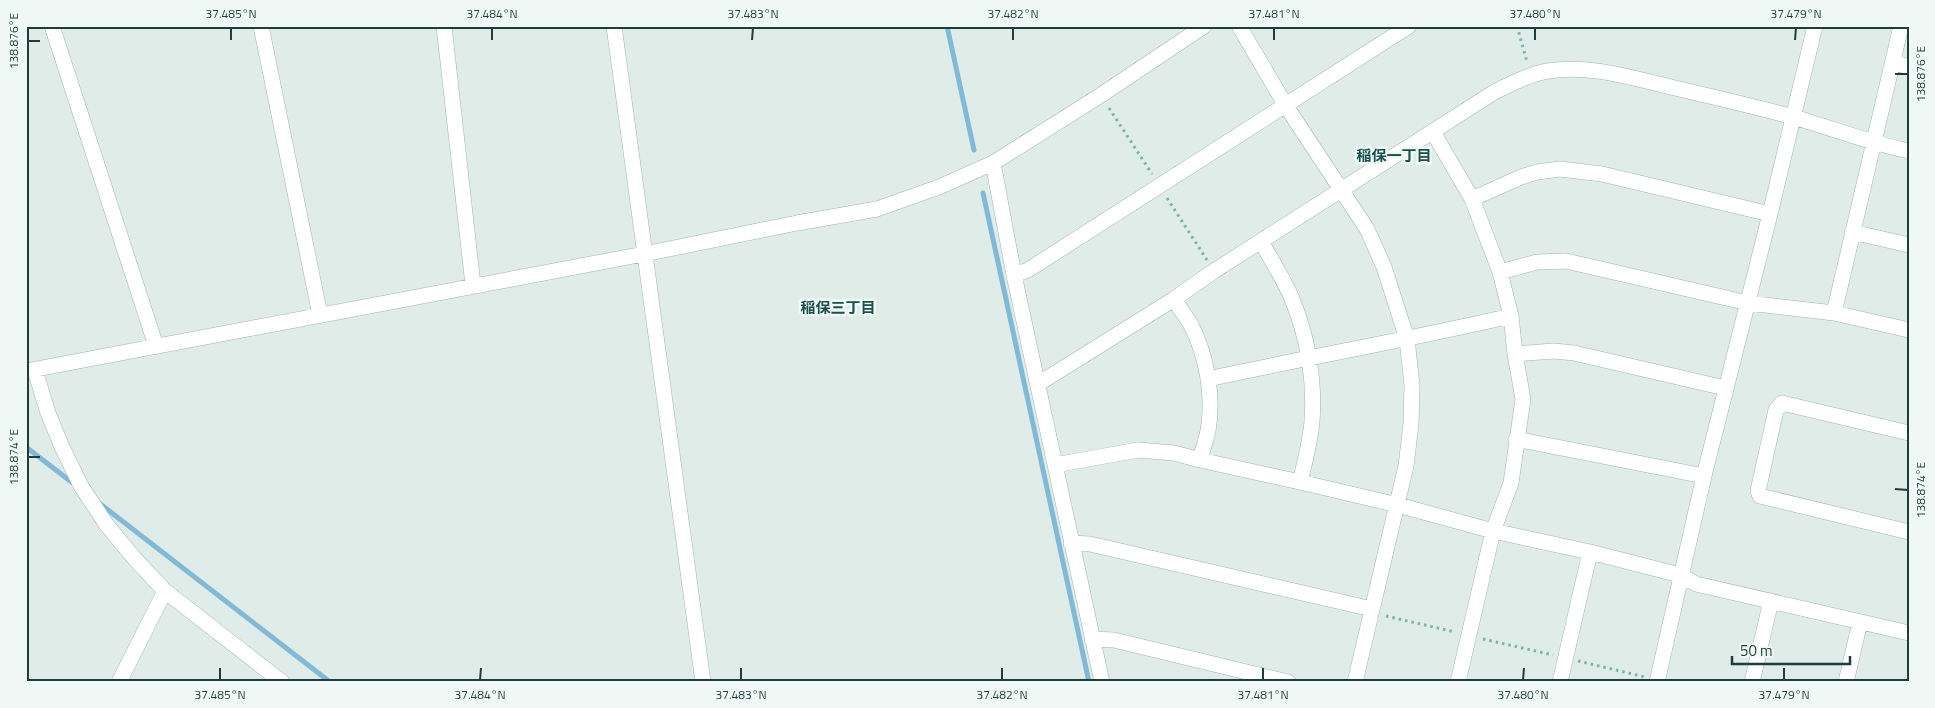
<svg xmlns="http://www.w3.org/2000/svg" width="1935" height="708" font-family="'Titillium Web','Noto Sans JP',sans-serif">
<rect width="100%" height="100%" fill="#dfece8"/>
<g fill="none" stroke-linecap="round" stroke-linejoin="round">
<path stroke="#80bad7" stroke-width="5" d="M947 26 974 150
M983 193 1089 682
M26 447 74 484
M99 503 330 682"/>
<defs>
<path id="minor" d="M52 26 156 346
M261 26 320 315
M444 26 473 285
M614 26 703 682
M1239 26 1286 106 1367 229 1384 267 1407 339 1412 385 1411 424 1406 466 1355 682
M1893 62 1909 67
M1433 132 1472 199 1500 272 1511 316 1515 354 1523 399 1511 483 1493 531 1458 682
M993 163 1014 275 1102 682
M1472 199 1521 177 1537 172 1560 169 1602 174 1770 214
M1852 232 1909 245
M1261 241C1271 260 1284 279 1292 299 1308 337 1315 381 1312 422 1310 442 1305 462 1300 482
M1500 272 1537 262 1566 261 1748 303 1834 313 1909 330
M1014 275 1028 270 1409 26
M1174 299C1179 308 1186 316 1191 325 1207 356 1214 397 1208 431 1206 441 1202 451 1200 460
M1834 313 1901 26
M1515 354 1554 351 1574 353 1725 388
M35 370 48 413 62 447 81 486 106 524 134 558 165 591 282 682
M26 371 644 254 797 223 877 209 939 187 993 163 1101 95 1204 26
M1208 379C1309 357 1411 339 1511 316
M1038 384 1174 299 1214 271 1496 91C1513 83 1530 74 1548 71 1589 64 1632 78 1671 87 1712 97 1753 106 1793 117 1832 128 1869 143 1909 151
M1909 433 1782 403 1776 410 1758 491 1760 496 1909 532
M1516 439 1704 476
M1055 465 1138 450 1174 453 1200 460 1300 482 1398 505 1493 531 1590 552 1680 575 1696 584 1909 633
M1071 543 1090 544 1372 609
M1092 639 1114 640 1288 682
M119 682 165 591
M1560 682 1590 552
M1657 682 1704 476 1770 214 1815 26
M1752 682 1771 601
M1846 682 1860 622"/>
</defs>
<use href="#minor" stroke="#a1b4b1" stroke-width="16"/>
<path stroke="#7cb3ac" stroke-width="3" stroke-dasharray="2.5 4" stroke-linecap="butt" d="M1517 26 1527 62
M1109 108 1152 174
M1167 198 1207 260
M1386 616 1455 632
M1483 639 1553 655
M1578 661 1645 677"/>
<use href="#minor" stroke="#fff" stroke-width="15"/>
</g>
<path fill="none" stroke="#1e3e3b" stroke-width="2" d="M231 40V28M492 40V28M752 40 753 28M1013 40V28M1274 40V28M1535 40V28M1795 40 1796 28M28 41H40M1895 74H1908M28 457H40M1895 489 1908 490M220 680V668M480 680 481 668M741 680V668M1002 680V668M1263 680V668M1523 680 1524 668M1784 680V668"/>
<g text-anchor="middle" dominant-baseline="central" stroke-width="5" stroke-linejoin="round" paint-order="stroke">
<g font-size="15" font-weight="bold" fill="#18524e" stroke="#f0f8f5">
<text x="1394" y="155">稲保一丁目</text>
<text x="838" y="307">稲保三丁目</text>
</g>
</g>
<rect width="1935" height="708" fill="none" stroke="#f0f8f5" stroke-width="55"/>
<path d="M1732 656v8h118v-8" fill="none" stroke="#1e3e3b" stroke-width="2.5"/>
<text x="1740" y="656" font-size="15" fill="#1e3e3b" stroke="#f0f8f5" stroke-width="4" paint-order="stroke">50 m</text>
<rect x="28" y="28" width="1880" height="652" fill="none" stroke="#1e3e3b" stroke-width="2"/>
<g font-size="12" text-anchor="middle" fill="#1e3e3b">
<text x="231" y="18">37.485°N</text>
<text x="492" y="18">37.484°N</text>
<text x="753" y="18">37.483°N</text>
<text x="1013" y="18">37.482°N</text>
<text x="1274" y="18">37.481°N</text>
<text x="1535" y="18">37.480°N</text>
<text x="1796" y="18">37.479°N</text>
<text transform="translate(14 41) rotate(-90)" y="4">138.876°E</text>
<text transform="translate(1921 74) rotate(-90)" y="4">138.876°E</text>
<text transform="translate(14 457) rotate(-90)" y="4">138.874°E</text>
<text transform="translate(1921 490) rotate(-90)" y="4">138.874°E</text>
<text x="220" y="699">37.485°N</text>
<text x="480" y="699">37.484°N</text>
<text x="741" y="699">37.483°N</text>
<text x="1002" y="699">37.482°N</text>
<text x="1263" y="699">37.481°N</text>
<text x="1523" y="699">37.480°N</text>
<text x="1784" y="699">37.479°N</text>
</g>
</svg>
